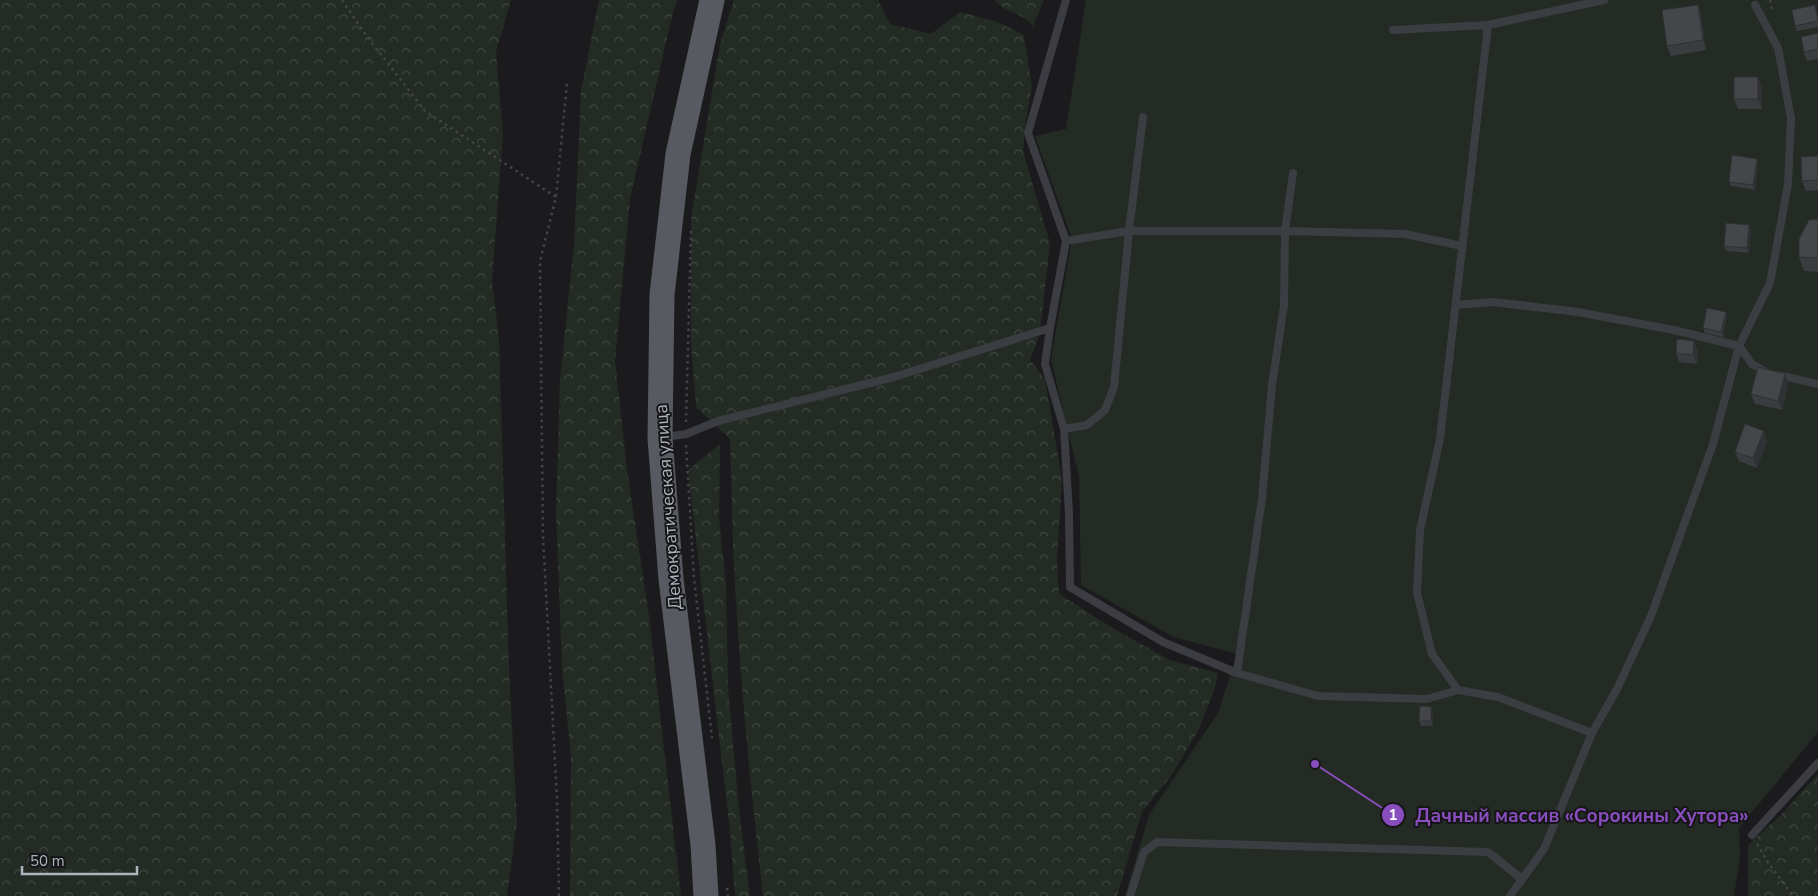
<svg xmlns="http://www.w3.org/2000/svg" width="1818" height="896" font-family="'Nunito Sans',sans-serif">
<defs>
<pattern id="forest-crowns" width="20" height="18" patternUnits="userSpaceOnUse" patternTransform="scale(1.25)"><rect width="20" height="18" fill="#232b24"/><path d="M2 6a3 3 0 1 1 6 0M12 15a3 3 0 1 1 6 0" fill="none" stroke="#404742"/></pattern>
</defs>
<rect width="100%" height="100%" fill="#1b1b1d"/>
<path fill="#232b24" d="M1086 0H1818V732L1739 828 1740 857 1734 896H1125L1149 815 1218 713 1237 654 1174 637 1081 585 1079 477 1051 359 1072 239 1035 136 1066 129Z"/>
<path fill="url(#forest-crowns)" d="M0 0H511L496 52 503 133 492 281 499 338 509 669 517 822 507 896H0Z
M599 0H677L672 16 630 199 615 360 627 469 649 616 681 896H570L571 756 562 668 556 511 560 380 574 244 581 91Z
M734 0H878L890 24 931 34 960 12 998 22 1024 35 1032 87 1026 119 1023 151 1050 243 1040 333 1030 360 1045 379 1062 480 1057 561 1059 594 1116 630 1170 660 1218 673 1214 691 1198 731 1171 776 1142 812 1117 896H763C751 793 741 690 735 586 732 537 732 488 730 439L696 407 691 344V218L720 44Z
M994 0H1044L1033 26C1020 12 1005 12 994 0Z
M720 444 719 518 726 584 728 687 739 810 750 896H735L730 831 688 470Z
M1818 774V896H1748V845L1783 813Z"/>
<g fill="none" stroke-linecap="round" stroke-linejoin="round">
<path stroke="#424449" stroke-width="2.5" stroke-dasharray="2.5 4" stroke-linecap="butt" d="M342 0 365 34 425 111 556 197
M1770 0 1772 10
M686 422 691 230
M686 445 694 578 712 738
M1757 844 1769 864 1793 896
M727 888 728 896
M559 896 557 800 543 536 540 261 556 197 567 83"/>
<path stroke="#3c3d42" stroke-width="8" d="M1488 25 1440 439 1420 530 1417 593 1432 654 1458 690 1498 697 1592 733
M1393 30 1488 25 1604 0
M1143 117 1129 231 1114 387 1105 410 1087 425 1064 429 1069 513 1070 587 1163 642 1237 673
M1293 173 1285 231 1284 305 1272 385 1262 498 1237 673 1318 696 1427 699 1458 690
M1066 241 1129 231H1285L1405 234 1462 246
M1457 305 1493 302 1578 312 1674 330 1739 346 1752 364 1766 372
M1050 328 1066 241 1028 133 1066 0
M1778 375 1818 384
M665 437 686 434 718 421 894 377 1050 328 1045 364 1064 429
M1752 835 1818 763
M1130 896 1144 852 1157 842 1488 852 1522 879
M1510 896 1544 849 1592 733 1617 689 1651 616 1713 444 1739 346 1770 283 1788 184 1791 118 1778 48 1755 5"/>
<path stroke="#585a61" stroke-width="25" d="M706 896 703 845 671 579 660 438 662 295 678 154 712 0"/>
</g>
<path fill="#3b3c40" d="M1815 5 1818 18V27L1797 31 1795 26Z
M1701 14 1706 50 1671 56 1667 46Z
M1818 33V59L1807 61 1804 52Z
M1758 77 1762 86V109H1738L1734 99Z
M1818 156V190L1806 191 1802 181Z
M1757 159 1758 163 1755 190 1731 186 1729 182Z
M1818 219V272L1804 271 1799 257Z
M1751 230 1749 253 1726 251 1724 246Z
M1726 312 1727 317 1723 337 1705 333 1703 328Z
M1698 351 1697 364 1679 362 1676 353Z
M1785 374 1788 384 1782 410 1755 404 1751 394Z
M1767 441 1757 468 1739 461 1735 452Z
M1431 707 1433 712V726H1421L1419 721Z"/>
<path fill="#303134" d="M1698 5 1701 14 1706 50 1703 40Z
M1758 77 1762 86V109L1758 99Z
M1757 159 1758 163 1755 190 1753 185Z
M1749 225 1751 230 1749 253 1747 248Z
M1726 312 1727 317 1723 337 1721 332Z
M1694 341 1698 351 1697 364 1693 355Z
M1785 374 1788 384 1782 410 1778 401Z
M1764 431 1767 441 1757 468 1753 458Z
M1431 707 1433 712V726L1431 721Z"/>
<path fill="#45464a" stroke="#303134" d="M1698 5 1703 40 1667 46 1662 10Z
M1815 5 1818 21 1795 26 1792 10Z
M1818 33V49L1804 52 1801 37Z
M1734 77H1758V99H1734Z
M1732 155 1757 159 1753 185 1729 182Z
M1818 156V180L1802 181 1801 157Z
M1818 219V258L1799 257V239L1809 220Z
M1726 223 1749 225 1747 248 1724 246Z
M1707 308 1726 312 1721 332 1703 328Z
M1677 339 1694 341 1693 355 1676 353Z
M1758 367 1785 374 1778 401 1751 394Z
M1745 424 1764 431 1753 458 1735 452Z
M1420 706 1431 707V721H1419Z"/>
<g text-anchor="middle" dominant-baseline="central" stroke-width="4" stroke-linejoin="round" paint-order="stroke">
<g font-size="18" fill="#aeb3bc" stroke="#161618">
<text transform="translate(668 507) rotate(-94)">Демократическая улица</text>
</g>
</g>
<path fill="none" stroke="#884ebe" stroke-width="2" d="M1315 764L1393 815"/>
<g fill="#884ebe" stroke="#161618" stroke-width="2">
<circle cx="1315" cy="764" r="5"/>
<circle cx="1393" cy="815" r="12"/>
</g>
<g font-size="15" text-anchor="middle" font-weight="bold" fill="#fff">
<text x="1393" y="820">1</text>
</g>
<g font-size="19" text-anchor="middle" font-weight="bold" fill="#884ebe" stroke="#161618" stroke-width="4" stroke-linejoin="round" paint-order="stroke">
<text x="1582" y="822">Дачный массив «Сорокины Хутора»</text>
</g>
<path d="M22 866v8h115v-8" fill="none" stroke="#aeb3bc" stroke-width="2.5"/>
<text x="30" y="866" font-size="15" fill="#aeb3bc" stroke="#161618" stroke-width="4" paint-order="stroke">50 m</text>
</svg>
